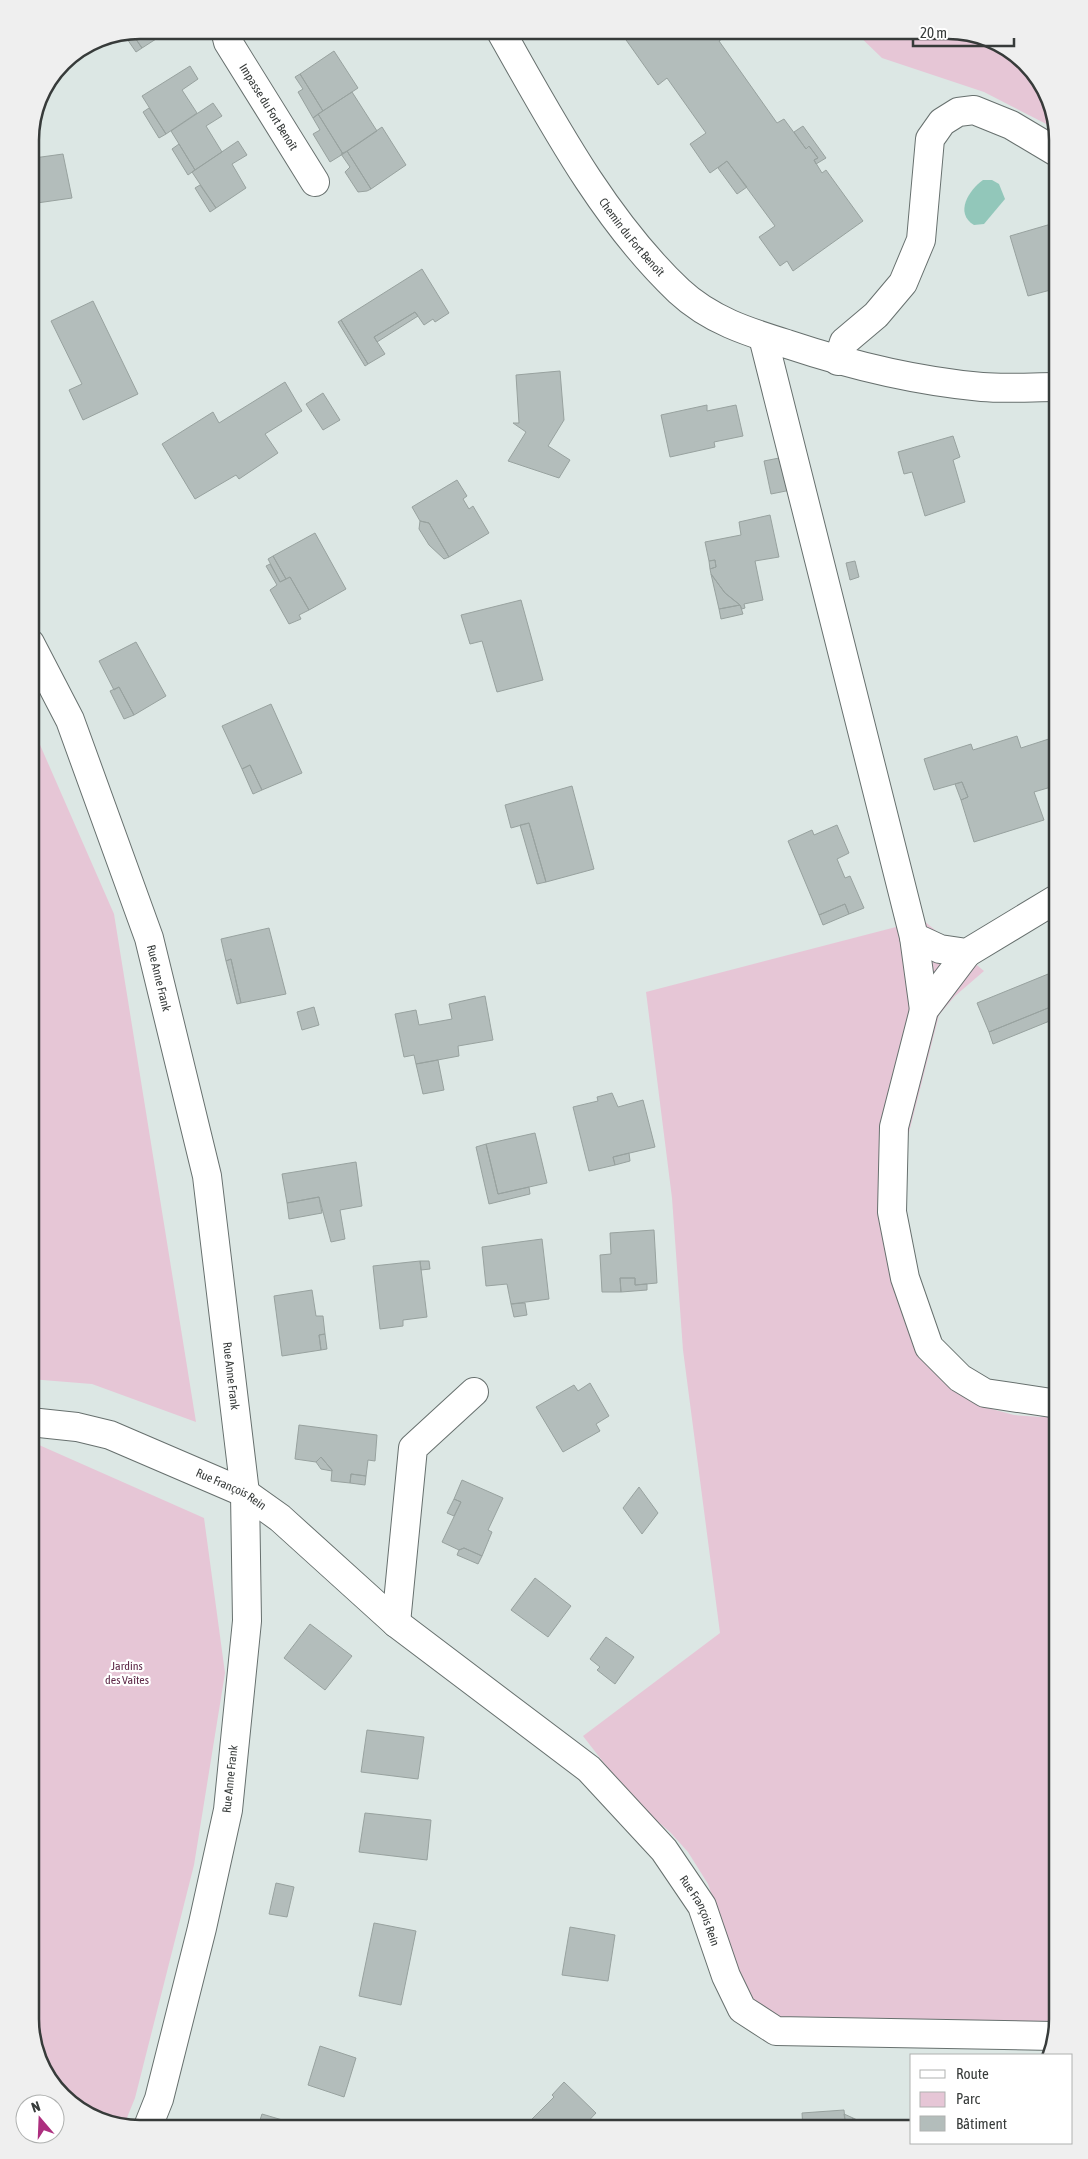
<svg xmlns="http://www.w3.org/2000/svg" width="1088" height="2159" font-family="'Asap Condensed',sans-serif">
<rect width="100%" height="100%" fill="#dce7e4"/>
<path fill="#e6c6d6" d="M853 30H956L1015 53 1050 98 1056 129 984 92 882 58Z
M30 722 114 914 196 1422 92 1384 30 1379Z
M923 920 984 971 955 996 939 1015 905 1148 902 1192 918 1308 971 1397 988 1408 1014 1415 1040 1417 1058 1415V2019L1057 2023 767 2024 756 2022 708 1884 688 1852 670 1832 632 1799 583 1736 720 1633 683 1350 672 1198 646 992Z
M30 1441 204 1518 225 1673 194 1865 135 2098 124 2125 73 2106 38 2061 30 2019Z"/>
<path fill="#92c7ba" d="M983 180H992L999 184 1005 199 984 224 974 225C954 213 969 190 983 180Z"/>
<path fill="#b3bdbb" stroke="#98a29f" d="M140 30H170L142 48 131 32Z
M271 30H283L275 36Z
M619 30H721L726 36 719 41 777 123 784 119 806 149 809 146 818 158 814 160 822 173 826 170 863 221 793 271 787 261 780 266 759 237 775 226 727 161 710 173 690 144 706 133 667 78 658 85Z
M131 32 142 48 136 52 123 33Z
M334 51 358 88 323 111 300 74Z
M190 66 198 79 182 90 197 113 166 134 142 96Z
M300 74 323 111 313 118 298 92 303 89 295 77Z
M352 92 377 131 343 154 318 114Z
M213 103 222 116 206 126 222 152 195 170 171 131Z
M149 108 166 134 159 138 143 112Z
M318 114 343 154 330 162 313 134 320 130 313 118Z
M803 126 826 158 816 164 814 160 818 158 809 146 806 149 794 132Z
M382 127 406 165 371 189 347 151Z
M30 141 34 158 63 154 72 198 30 204Z
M238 141 247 155 232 164 246 188 216 208 192 172Z
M179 144 195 170 188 175 172 149Z
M347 151 371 189 367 191 358 192 345 172 350 167 341 154Z
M727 161 747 187 737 194 718 168Z
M200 185 216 208 210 212 195 188Z
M1058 222V288L1028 296 1010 236Z
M422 269 449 313 435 322 433 319 424 325 415 312 374 337 385 354 368 364 341 320Z
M93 301 138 394 83 420 69 390 82 384 51 321Z
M415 312 418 316 377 342 374 337Z
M341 320 368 364 365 366 338 322Z
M560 371 564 420 548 446 570 460 559 478 508 461 526 432 513 423H519L516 375Z
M285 382 302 411 265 434 278 453 239 479 236 475 195 499 162 444 213 412 219 423Z
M323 393 340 420 323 430 306 404Z
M707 405V411L736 405 743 436 714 442 715 447 670 457 661 415Z
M953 436 960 457 953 460 965 502 925 516 912 472 904 474 898 452Z
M784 457 791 490 771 494 764 461Z
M457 480 467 496 463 499 469 509 473 506 489 533 449 557 429 523 420 521 412 507Z
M770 515 779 557 755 561 763 600 744 604 745 608 742 609 740 605 725 593 711 574 710 569 716 567 715 560 709 561 705 542 741 535 739 522Z
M420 521 429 523 449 557 444 559 429 545 419 529Z
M315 533 346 589 309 610 290 577 286 579 273 556Z
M273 556 286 579 280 582 268 559Z
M715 560 716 567 710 569 709 561Z
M855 561 859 577 850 580 846 563Z
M270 564 280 582 290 577 309 610 299 615 301 619 289 624 270 590 277 585 266 566Z
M711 574 725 593 740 605 719 609Z
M521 600 543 680 497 692 482 641 470 644 461 615Z
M740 605 743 614 721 619 719 609Z
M136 642 166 696 134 715 119 687 114 690 99 661Z
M119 687 134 715 124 719 110 691Z
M271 704 302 773 262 790 250 765 242 769 222 726Z
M1017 736 1021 748 1058 736V785L1034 792 1044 820 974 842 961 800 968 797 962 782 934 790 924 759 971 744 973 750Z
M250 765 262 790 253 794 242 769Z
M962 782 968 797 961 800 955 784Z
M572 786 594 869 546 882 529 823 511 828 505 805Z
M529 823 546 882 537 884 520 825Z
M837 825 849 853 837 859 845 878 850 876 864 908 849 914 845 904 819 915 788 841 812 830 814 835Z
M845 904 849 914 823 925 819 915Z
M269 928 286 994 241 1003 231 959 226 961 221 939Z
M231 959 241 1003 237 1004 226 961Z
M1058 970V1004L989 1032 977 1003Z
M485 996 493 1040 458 1046 459 1056 416 1064 414 1055 404 1057 395 1014 416 1010 419 1025 452 1019 449 1004Z
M1058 1004V1020L1057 1018 993 1044 989 1032Z
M314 1007 319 1025 302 1030 297 1012Z
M438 1060 444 1090 423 1094 416 1064Z
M612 1093 618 1107 643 1100 655 1147 613 1157 615 1165 589 1171 573 1107 598 1101 597 1097Z
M535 1133 547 1183 498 1194 486 1144Z
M486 1144 498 1194 529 1187 530 1194 489 1204 476 1147Z
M629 1153 630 1161 615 1165 613 1157Z
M356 1162 362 1206 340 1210 345 1239 331 1242 319 1197 287 1203 282 1174Z
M319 1197 322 1213 289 1219 287 1203Z
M654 1230 657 1283 635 1285V1278H620L621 1292H602L600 1255 611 1254 610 1233Z
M542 1239 549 1299 511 1304 507 1284 486 1286 482 1247Z
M420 1261 427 1317 403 1320V1326L380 1329 373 1266Z
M420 1261H429L430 1269 421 1270Z
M620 1278H635V1285L647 1284V1290L621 1292Z
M312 1290 316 1316H323L325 1334 319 1335 321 1350 282 1356 274 1296Z
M525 1303 527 1315 514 1317 511 1304Z
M325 1334 327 1349 321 1350 319 1335Z
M590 1383 609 1416 596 1424 600 1431 563 1452 536 1407 574 1385 578 1391Z
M299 1425 377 1435 375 1461 368 1460 366 1476 351 1474 350 1483 331 1481 332 1470 321 1457 316 1462 295 1459Z
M321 1457 332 1470V1471L321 1469 316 1462Z
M351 1474 366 1476 365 1485 350 1483Z
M462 1480 503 1498 488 1530 492 1532 482 1556 464 1548 459 1550 442 1542 461 1502 454 1499Z
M639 1487 658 1513 642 1534 623 1508Z
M454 1499 461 1502 454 1516 447 1513Z
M464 1548 482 1556 478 1564 457 1555 459 1550Z
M535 1578 571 1606 548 1637 511 1610Z
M310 1624 352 1656 325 1690 284 1658Z
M606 1637 634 1657 615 1684 597 1670 600 1667 590 1659Z
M367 1730 424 1737 418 1779 361 1772Z
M365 1813 431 1820 427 1860 359 1852Z
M276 1883 294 1887 287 1917 269 1914Z
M374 1923 416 1931 401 2005 359 1996Z
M570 1927 615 1935 608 1981 562 1975Z
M320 2046 356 2058 344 2097 308 2085Z
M564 2082 596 2113 581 2129H522L554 2097 552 2095Z
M844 2110 845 2120 851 2123 853 2118 876 2129H803L802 2113Z
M262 2114 313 2129H257Z
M844 2114 853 2118 851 2123 845 2120Z"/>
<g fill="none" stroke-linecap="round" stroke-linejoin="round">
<defs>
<g id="minor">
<path id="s1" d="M225 30 228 42 315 182"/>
<path id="s2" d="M500 30C551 120 603 219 679 291 710 320 748 332 787 344 850 365 915 381 982 387 1007 389 1033 387 1058 387"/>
<path d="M763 337 914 937 940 949 967 953 1058 898"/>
<path d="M838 361 844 342 876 315 903 283 921 240 930 139 942 122 958 112 974 110 1011 125 1058 153"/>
<path id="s3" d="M30 643 70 720 149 938 207 1176 245 1493 247 1621 228 1810 202 1928 159 2099 147 2129"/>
<path d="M914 937 924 1010"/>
<path d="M967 953 924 1010 894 1127 892 1212 905 1278 929 1347 960 1378 985 1393 1058 1404"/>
<path id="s4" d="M30 1422 77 1427 110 1435 245 1493 280 1518 396 1623 589 1769 664 1850 702 1906 726 1976 742 2009 776 2031 1053 2036"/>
<path d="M396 1623 413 1448 474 1392"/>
</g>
</defs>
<use href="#minor" stroke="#67706e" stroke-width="30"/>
<use href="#minor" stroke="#fff" stroke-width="28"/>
</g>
<g text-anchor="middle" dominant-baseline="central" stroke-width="4.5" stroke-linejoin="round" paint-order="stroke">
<g font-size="12" fill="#373b3a" stroke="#fff">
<text stroke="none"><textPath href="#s1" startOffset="89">Impasse du Fort Benoît</textPath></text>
<text stroke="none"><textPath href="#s2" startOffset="246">Chemin du Fort Benoît</textPath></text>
<text stroke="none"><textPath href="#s3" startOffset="360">Rue Anne Frank</textPath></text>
<text stroke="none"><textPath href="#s3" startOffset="765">Rue Anne Frank</textPath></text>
<text stroke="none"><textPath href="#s4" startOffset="214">Rue François Rein</textPath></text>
<text transform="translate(230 1779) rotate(-84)">Rue Anne Frank</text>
<text stroke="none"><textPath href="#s4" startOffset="851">Rue François Rein</textPath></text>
</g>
<g font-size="12" fill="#5e2948" stroke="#fff">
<text x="127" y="1666">Jardins<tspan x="127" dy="14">des Vaîtes</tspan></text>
</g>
</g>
<path d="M0 0H1088V2159H0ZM140 39H948A101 101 0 0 1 1049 140V2019A101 101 0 0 1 948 2120H140A101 101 0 0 1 39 2019V140A101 101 0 0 1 140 39Z" fill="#efefef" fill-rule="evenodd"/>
<path fill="none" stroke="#373b3a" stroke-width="2.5" d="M140 39H948A101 101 0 0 1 1049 140V2019A101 101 0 0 1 948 2120H140A101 101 0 0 1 39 2019V140A101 101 0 0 1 140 39Z"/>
<rect x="910" y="2054" width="162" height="90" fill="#ffffff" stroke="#afb1b0"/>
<rect x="920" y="2070" width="25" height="8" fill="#ffffff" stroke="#afb1b0"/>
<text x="956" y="2079" font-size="15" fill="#373b3a">Route</text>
<rect x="920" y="2092" width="25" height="15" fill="#e6c6d6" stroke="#afb1b0"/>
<text x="956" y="2104" font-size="15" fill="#373b3a">Parc</text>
<rect x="920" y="2116" width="25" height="15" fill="#b3bdbb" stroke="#afb1b0"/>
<text x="956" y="2129" font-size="15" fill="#373b3a">Bâtiment</text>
<g transform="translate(40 2119) rotate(341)"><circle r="24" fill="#ffffff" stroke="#afb1b0"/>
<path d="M0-4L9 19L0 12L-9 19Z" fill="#ad2f7f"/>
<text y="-8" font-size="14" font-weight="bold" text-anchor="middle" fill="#373b3a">N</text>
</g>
<path d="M913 38v8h101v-8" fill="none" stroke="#373b3a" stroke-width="2.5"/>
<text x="920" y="38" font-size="15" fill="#373b3a" stroke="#ffffff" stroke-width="4" paint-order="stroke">20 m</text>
</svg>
